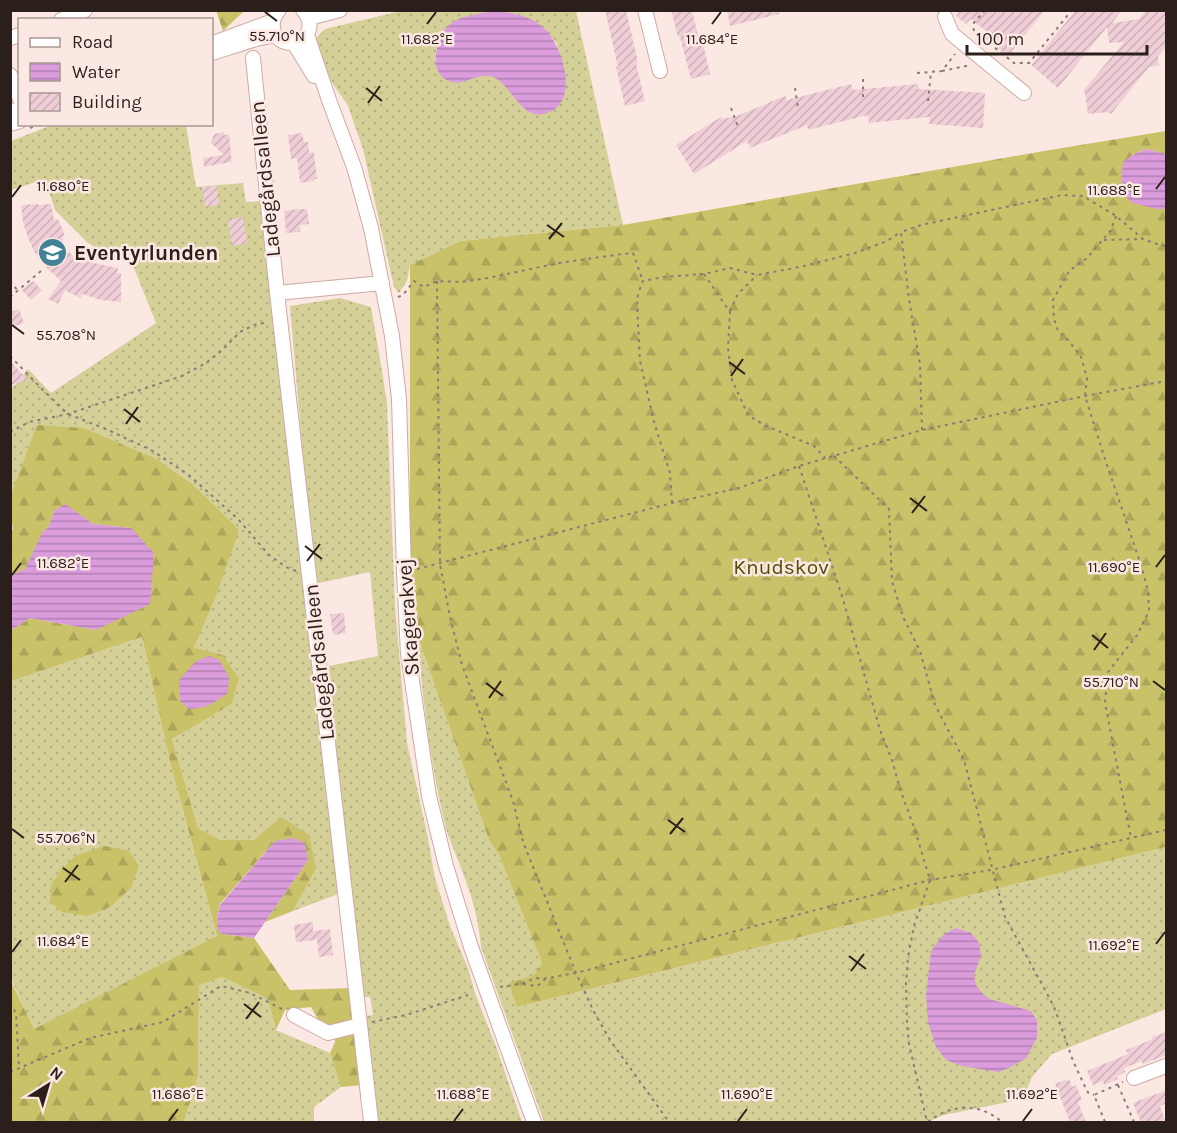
<svg xmlns="http://www.w3.org/2000/svg" width="1177" height="1133" font-family="Karla,sans-serif">
<defs>
<pattern id="grass-dots" width="8" height="8" patternUnits="userSpaceOnUse" patternTransform="scale(1.5)"><rect width="8" height="8" fill="#d4d098"/><path d="M2 2h.1M6 6h.1" fill="none" stroke="#b6b282" stroke-width="1.8" stroke-linecap="round"/></pattern>
<pattern id="forest-firs" width="22" height="20" patternUnits="userSpaceOnUse" patternTransform="scale(1.5)"><rect width="22" height="20" fill="#c9c269"/><path d="M5 1l3.5 6h-7zM16 11l3.5 6h-7z" fill="#ada65a"/></pattern>
<pattern id="water-rules" width="6" height="5" patternUnits="userSpaceOnUse" patternTransform="scale(1.5)"><rect width="6" height="5" fill="#db9cdc"/><path d="M0 2.5h6" fill="none" stroke="#b27fb2"/></pattern>
<pattern id="building-hatch" width="6" height="6" patternUnits="userSpaceOnUse" patternTransform="scale(1.5)"><rect width="6" height="6" fill="#f0ced7"/><path d="M-1 1l2-2M0 6l6-6M5 7l2-2" fill="none" stroke="#ceb0b8"/></pattern>
</defs>
<rect width="100%" height="100%" fill="#fce8e2"/>
<path fill="url(#grass-dots)" fill-rule="evenodd" d="M401 11H576L623 225 460 241 410 265 407 281 399 293 394 287 363 149 348 106 327 75 316 38 325 29ZM534 21 545 29 557 44 549 112C515 120 517 87 494 77 484 73 451 73 438 72L435 59 438 41Z
M52 125H186L196 187 243 183 246 202 262 201 341 893 293 911 316 869 254 840H221L198 828 172 739 232 704 239 679 194 648 215 599 191 483 155 458 84 428 11 495V388L15 385 28 369 51 393 156 323 130 258 119 260 103 253 87 242 55 210 45 179 11 190V141Z
M340 298 371 307 380 359 387 403 395 606 407 743 428 838 435 878 450 926 468 968 475 993 497 1049 522 1122H375L364 1016 373 1015 370 997H361L324 667 378 656 370 572 314 584 290 306Z
M413 590 419 640 489 840 499 855 542 963 533 976 517 1007 1166 847V1009L1052 1054 1032 1077 1023 1099 944 1115 928 1122H544L481 947C479 923 473 899 464 876 459 861 451 845 446 829 427 751 420 670 413 590Z
M142 637 171 766 217 937 34 1030 11 979 10 681Z
M222 977 268 999 276 1030 330 1053 341 1087 314 1107V1122H184L198 1076 199 984Z"/>
<path fill="url(#forest-firs)" d="M216 10H244V11L223 31Z
M1166 131V154L1146 149 1136 153 1123 163 1125 190 1127 198 1157 209H1166V847L517 1007 509 983 533 976 542 963 499 855 489 840 419 640 410 553V265L460 241 623 225 1044 151Z
M37 425 84 428 155 458 191 483 239 530 215 599 194 648 223 655 239 679 232 704 172 739 198 828 221 840H254L281 817 309 835 316 869 293 911 265 922 308 860 275 841 220 904 217 920 222 934 254 938 290 990 352 988 362 1085 341 1087 330 1053 335 1042 334 1029 324 1030 311 1007 285 1010 276 1030 268 999 222 977 199 985 198 1076 184 1122H11L10 979 34 1029 217 936 171 766 142 637 11 681V628L13 629 30 618 96 630 131 528 93 524 65 505 54 511 49 526 42 534 25 569 11 575V532L13 529 11 517V495Z
M104 846 129 851 139 866 131 888 110 907 87 916 62 912 50 902 51 885 61 870 75 856Z"/>
<path fill="url(#water-rules)" d="M496 11C514 13 532 16 546 30 563 48 580 102 547 113 520 122 513 85 493 77 477 71 461 90 445 79 437 74 434 63 436 54 442 17 463 16 496 11Z
M1146 149 1166 154V209H1157L1133 203 1127 198 1125 190 1121 184 1123 162 1136 153Z
M65 504 93 524 131 528 154 553 150 604 96 630 30 618 13 629 11 628V575L25 569 42 533 49 526 54 511Z
M209 656 219 660 229 677 228 693C214 703 207 708 189 709L180 701 179 680 196 661Z
M293 838 305 843 308 860 254 938 222 934 218 930 217 920 220 905 275 841Z
M956 928 971 933 979 943 981 955 974 975 976 985 981 992 989 999 1031 1011 1037 1021V1038L1026 1058 1009 1068 998 1072 962 1066 946 1060 936 1047 928 1022 926 995 931 951 943 935Z"/>
<path fill="url(#building-hatch)" d="M605 10H626L638 62 636 63 645 101 625 106 616 67H618Z
M671 10H692L699 40 702 39 710 74 691 79 680 37H678Z
M727 10H779V14L730 26Z
M961 10H1045L1008 56 984 36 987 32 971 19 966 24 956 16Z
M1076 10H1122L1112 23 1139 19 1146 10H1167V46L1158 56 1159 65 1149 67 1111 114 1108 112 1088 114 1085 93 1083 91 1124 42 1109 43 1107 27 1058 88 1031 65Z
M851 84 853 90 918 84 919 89 985 93 983 128 929 124 930 117 869 123 868 115 808 130 807 125 750 148 747 141 694 174 676 145 721 117 722 119 737 116 785 96 787 100Z
M224 132V135L229 134 232 164 231 162 204 167 203 158 224 155 211 143 214 134Z
M302 133 304 142H308L309 153 314 152 317 179H314V181L300 183 297 158 291 159 288 135Z
M217 186 219 205 205 207 202 187Z
M38 204V205L51 204 54 220 58 219 65 236 62 237 63 240 59 243 80 262 86 256 100 253 94 263 118 268 117 273H121V302L101 300 82 294 80 298 65 290 58 304 48 299 61 281 47 268 34 251 28 238 23 222 21 205Z
M298 209H307L309 224 300 225V232L286 233 284 211Z
M243 217 247 243 232 246 228 220Z
M33 281 42 290 31 300 22 290Z
M19 309 24 323 10 327V312Z
M10 361 28 380 10 385Z
M344 613 346 633 333 635 330 614Z
M313 922V931L330 929 333 955 319 957 317 940 296 942 294 925Z
M1167 1032V1055L1143 1064 1142 1061 1124 1068 1125 1072 1117 1076 1118 1079 1104 1085 1103 1081 1093 1085 1087 1071 1128 1054 1126 1050 1153 1039 1152 1037Z
M1069 1079 1072 1087 1076 1085 1082 1100 1078 1102 1086 1122H1070L1055 1084Z
M1167 1090V1103L1160 1106 1165 1120 1160 1122H1141L1133 1103Z"/>
<g fill="none" stroke-linecap="round" stroke-linejoin="round">
<defs>
<path id="minor" d="M279 10C273 17 271 24 274 32 286 57 325 34 303 10
M645 10 660 71
M945 17 952 34 1024 93
M309 18 340 10
M61 20 85 10
M307 35 330 103 354 167 371 228 392 336 399 399 404 572 408 654 429 796 446 866 471 947 534 1122
M10 38 20 35
M216 42 273 21
M294 43 314 76
M212 53 256 39 276 35
M253 58 277 293 371 1122
M10 75 20 99
M10 112 20 109
M10 124 20 121
M277 293 382 283
M294 1015 328 1033 360 1025
M1134 1078 1166 1066"/>
</defs>
<use href="#minor" stroke="#ccaba3" stroke-width="16"/>
<path stroke="#8b7b77" stroke-width="2" stroke-dasharray="3 4.5" stroke-linecap="butt" d="M985 10 973 24 974 31 1014 63H1029L1072 10
M942 71 971 65
M917 73 942 71 955 54
M863 79V99
M795 88 798 108
M928 101 931 72
M731 108 738 127
M30 128 39 124
M1116 216 1111 230 1087 258 1069 271 1053 300 1054 319 1058 331 1069 341 1081 357 1087 378 1085 396 1105 459 1141 565 1148 591 1149 611 1137 635 1108 672 1105 703 1131 838
M1104 240 1143 239
M704 274 730 312 728 348 732 380 748 415 764 425 814 446 825 458
M10 281 18 291
M437 281 440 564 450 617 462 665 513 801 523 842 576 973 594 1012 610 1040 669 1122
M10 297 41 271
M398 297 403 295 414 281 424 287 437 281 461 282 488 278 559 263 622 254 633 253 643 281
M730 311 738 294 757 275
M10 356 43 390 68 414 106 429 153 451 190 476 238 519 269 555 286 567 296 571
M922 430 920 364 909 299 901 232 921 225 1062 195 1083 196 1116 216 1143 239 1160 245 1166 246
M10 432 29 422 68 414 182 376 206 363 220 352 240 332 254 325 268 322
M834 456 889 509 892 581 903 617 920 651 935 705 964 760 1005 917 1050 999 1056 1012 1073 1061 1087 1091 1089 1094 1094 1095
M799 466 843 599 880 730 892 760 900 789 915 830 930 880 914 926 908 957 906 983 907 1024 909 1044 927 1122
M672 503 670 473 654 422 640 361 637 305 638 294 643 281 664 277 704 274 730 268 757 275 800 267 855 253 887 241 901 232
M417 569 672 503 739 488 799 466 922 430 1085 396 1166 381
M523 984C536 985 535 990 546 978
M500 987 520 984 536 978 542 979 576 973 930 880 991 870 1166 830
M10 1003 16 1013 19 1067
M372 1022 406 1015 468 995
M10 1072 90 1038 163 1022 221 986 250 993 284 1010
M1118 1085 1134 1122
M928 1122C951 1104 979 1102 1002 1122
M1105 1122 1094 1095 1123 1082"/>
<use href="#minor" stroke="#fff" stroke-width="14"/>
</g>
<path fill="none" stroke="#2b1f1c" stroke-width="2" d="M265 12 277 21M427 24 436 12M712 24 721 12M366 88 382 101M368 103 380 86M1156 189 1165 177M12 197 21 185M547 225 564 237M549 239 562 223M12 325 24 334M729 362 745 374M731 376 743 359M124 409 140 422M126 424 138 407M910 498 927 511M912 513 925 496M305 546 322 559M307 561 320 544M1156 567 1165 555M12 575 21 563M1092 635 1108 648M1094 650 1106 633M1153 681 1165 690M486 683 503 696M489 698 501 681M668 820 685 832M12 829 24 838M670 834 683 818M63 868 80 880M65 882 78 865M1156 944 1165 932M12 952 21 940M849 956 866 969M851 971 864 954M244 1004 261 1017M246 1019 259 1002M169 1121 178 1109M454 1121 463 1109M738 1121 747 1109M1023 1121 1032 1109"/>
<defs>
<symbol id="school-disc" viewBox="-11 -11 22 22"><circle r="9.5" fill="#428196" stroke="#fce8e2"/><path d="M0-5L7-2L0 1L-7-2ZM-4 1L0 2.5L4 1V4Q0 6-4 4Z" fill="#fff"/></symbol>
</defs>
<g fill-rule="evenodd">
<use href="#school-disc" x="36" y="236" width="33" height="33"/>
</g>
<g text-anchor="middle" dominant-baseline="central" stroke-width="5" stroke-linejoin="round" paint-order="stroke">
<g font-size="21" fill="#2b1f1c" stroke="#fce8e2">
<text transform="translate(265 179) rotate(-96)">Ladegårdsalleen</text>
<text transform="translate(408 617) rotate(-94)">Skagerakvej</text>
<text transform="translate(319 662) rotate(-96)">Ladegårdsalleen</text>
</g>
<g font-size="21" font-weight="bold" fill="#2b1f1c" stroke="#fce8e2" text-anchor="start">
<text x="74" y="253">Eventyrlunden</text>
</g>
<g font-size="21" fill="#534d05" stroke="#fce8e2">
<text x="781" y="567">Knudskov</text>
</g>
</g>
<g font-size="15" text-anchor="middle" fill="#2b1f1c" stroke="#fce8e2" stroke-width="5" stroke-linejoin="round" paint-order="stroke">
<text x="277" y="41">55.710°N</text>
<text x="427" y="44">11.682°E</text>
<text x="712" y="44">11.684°E</text>
<text x="63" y="191">11.680°E</text>
<text x="1114" y="195">11.688°E</text>
<text x="66" y="340">55.708°N</text>
<text x="63" y="568">11.682°E</text>
<text x="1114" y="572">11.690°E</text>
<text x="1111" y="687">55.710°N</text>
<text x="66" y="843">55.706°N</text>
<text x="63" y="946">11.684°E</text>
<text x="1114" y="950">11.692°E</text>
<text x="178" y="1099">11.686°E</text>
<text x="463" y="1099">11.688°E</text>
<text x="747" y="1099">11.690°E</text>
<text x="1032" y="1099">11.692°E</text>
</g>
<rect width="1177" height="1133" fill="none" stroke="#2b1f1c" stroke-width="24"/>
<rect x="18" y="18" width="195" height="108" fill="#fce8e2" stroke="#a89893" stroke-width="1.5"/>
<rect x="30" y="38" width="30" height="9" fill="#ffffff" stroke="#a89893" stroke-width="1.5"/>
<text x="72" y="48" font-size="18" fill="#2b1f1c">Road</text>
<rect x="30" y="63" width="30" height="18" fill="url(#water-rules)" stroke="#a89893" stroke-width="1.5"/>
<text x="72" y="78" font-size="18" fill="#2b1f1c">Water</text>
<rect x="30" y="93" width="30" height="18" fill="url(#building-hatch)" stroke="#a89893" stroke-width="1.5"/>
<text x="72" y="108" font-size="18" fill="#2b1f1c">Building</text>
<g transform="translate(48 1085) rotate(37)" stroke="#fce8e2" stroke-width="4.5" paint-order="stroke">
<path d="M0-4.5L10 22L0 15L-10 22Z" fill="#2b1f1c"/>
<text y="-9" font-size="16" font-weight="bold" text-anchor="middle" fill="#2b1f1c">N</text>
</g>
<path d="M967 45v9h180v-9" fill="none" stroke="#2b1f1c" stroke-width="3"/>
<text x="976" y="45" font-size="18" fill="#2b1f1c" stroke="#fce8e2" stroke-width="4.5" paint-order="stroke">100 m</text>
</svg>
